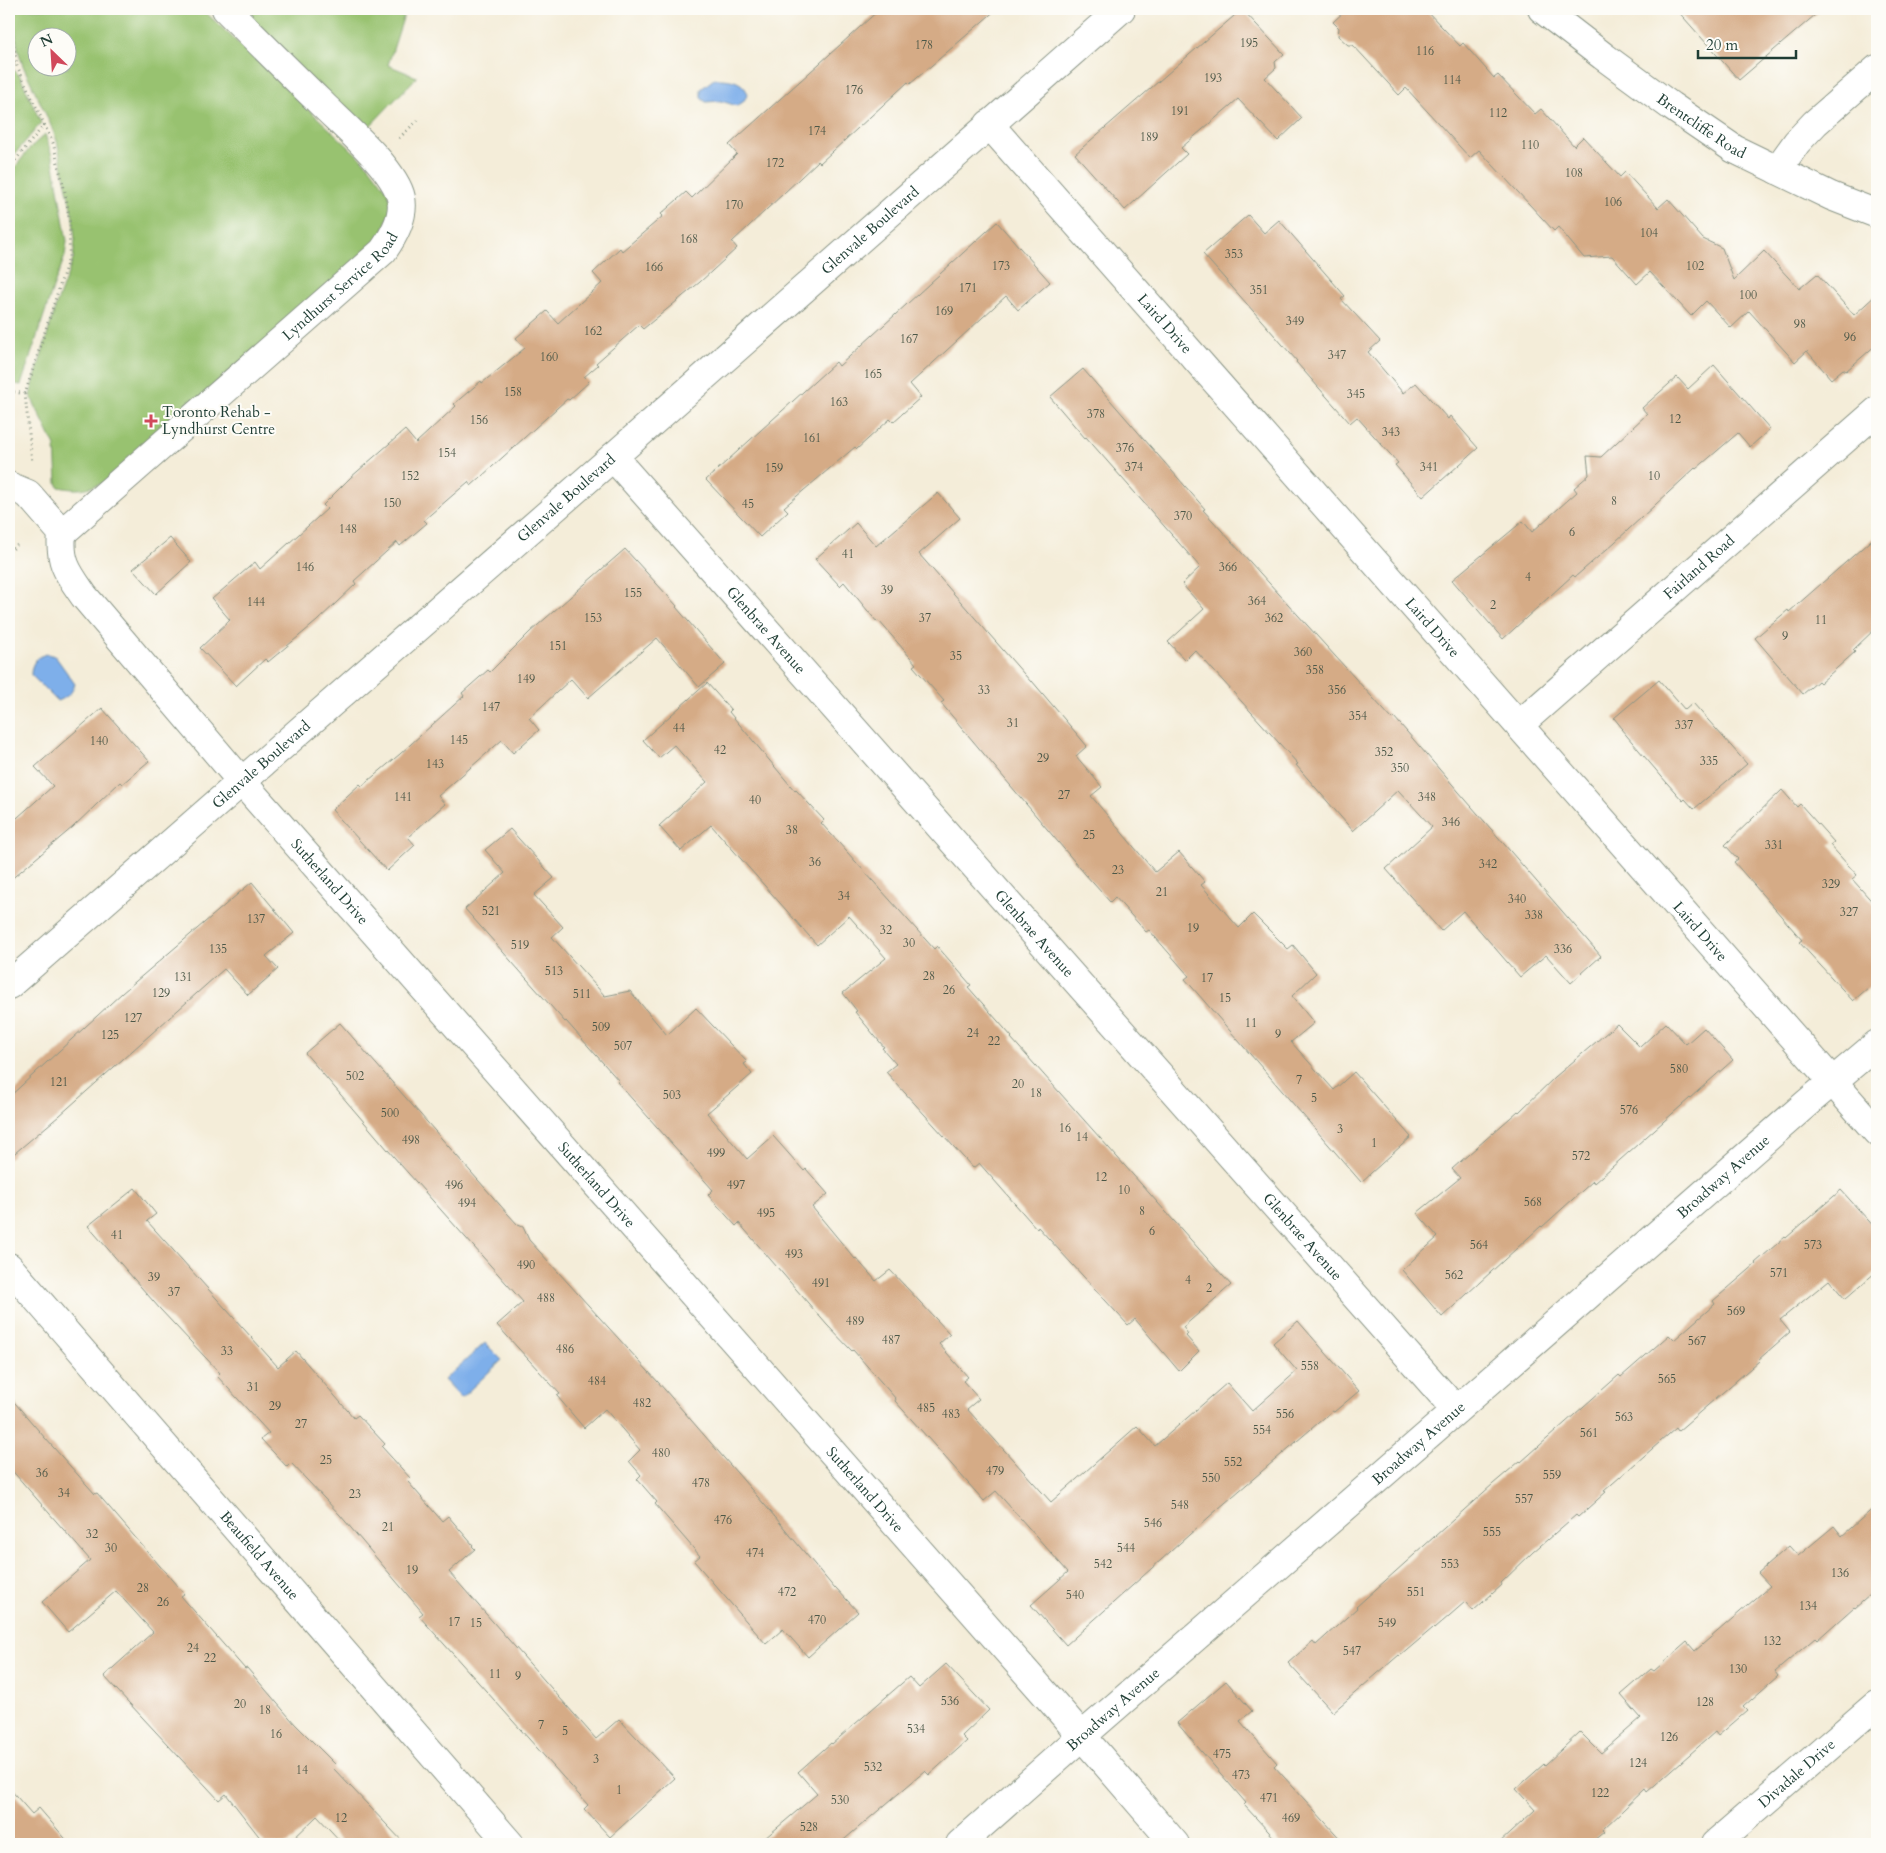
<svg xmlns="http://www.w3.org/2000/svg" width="1886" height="1853" font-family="Cardo,serif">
<rect width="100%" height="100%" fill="#fdfcf7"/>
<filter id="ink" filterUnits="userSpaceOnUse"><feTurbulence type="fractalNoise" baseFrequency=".02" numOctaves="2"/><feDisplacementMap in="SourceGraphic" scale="10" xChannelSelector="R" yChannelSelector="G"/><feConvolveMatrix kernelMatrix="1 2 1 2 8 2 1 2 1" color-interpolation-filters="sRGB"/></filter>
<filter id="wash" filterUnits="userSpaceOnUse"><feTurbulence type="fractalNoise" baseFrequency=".0096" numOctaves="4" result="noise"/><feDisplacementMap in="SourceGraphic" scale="20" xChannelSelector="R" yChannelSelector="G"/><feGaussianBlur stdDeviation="1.12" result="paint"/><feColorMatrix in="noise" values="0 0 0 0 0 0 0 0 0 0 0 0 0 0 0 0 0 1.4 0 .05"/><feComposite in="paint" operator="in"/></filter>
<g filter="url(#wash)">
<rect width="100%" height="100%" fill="#f4edd9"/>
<path fill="#98c26f" stroke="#5c8052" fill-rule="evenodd" d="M12 9H202L369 166 387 190 392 207 377 246 104 483C87 489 77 491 59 487L57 483 55 446 30 395 56 305 73 260 75 240 73 218 57 141 49 121 23 66 18 50ZM38 38H68V68H38Z
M235 9H406L388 65 417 77 363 133Z
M9 68 15 71 20 76 41 123 9 161Z
M45 134 53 159 67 241 65 256 53 288 21 385 9 383V175L30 148Z"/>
<path fill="#7eafea" stroke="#4e768f" d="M714 79C728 79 742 79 748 94L743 102 737 106 721 101 706 102 701 98V89Z
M47 654 55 656 75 684C72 694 67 697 57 701L31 675C31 664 36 656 47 654Z
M485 1343 502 1360 461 1398 444 1380Z"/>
<g id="blocks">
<path fill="#d5ab86" d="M880 9H997L910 84 908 82 820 163 818 161 732 242 737 248 700 282 643 329 639 325 596 363 598 365 584 377 589 382 569 400 567 399 471 486 468 482 424 520 427 523 400 546 397 542 354 581 356 584 317 621 268 662 265 659 236 686 200 648 230 620 212 599 255 562 260 569 327 509 323 505 350 478 405 430 416 443 456 406 454 404 481 381 482 383 525 348 516 338 547 311 558 323 602 283 593 273 620 248 622 251 663 216 661 214 686 192 692 198 737 154 729 145Z
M1242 9 1284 54 1275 62 1276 68 1265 78 1302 118 1278 141 1238 99 1181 148 1187 154 1125 210 1075 154Z
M1347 9H1425L1460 46 1463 43 1494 78 1498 75 1535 114 1541 109 1574 146 1583 137 1620 177 1625 172 1658 208 1668 199 1703 239 1722 248 1734 280 1764 251 1799 289 1817 274 1854 315 1877 294V344L1846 371 1843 369 1831 379 1807 351 1795 362 1749 311 1731 328 1706 301 1691 316 1650 272 1637 284 1612 256 1584 258 1558 227 1554 231 1479 150 1470 158 1406 88 1399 95 1353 45H1348L1338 36 1339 28 1333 22Z
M1676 9H1822L1739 80Z
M1248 215 1264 233 1279 220 1345 296 1341 299 1380 341 1368 352 1403 393 1416 383 1448 419 1450 416 1478 448 1423 497 1395 465 1398 463 1357 417 1350 423 1296 362 1297 361 1203 254Z
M997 222 1050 282 1018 310 1006 296 910 384 921 397 893 422 890 419 857 449 855 447 784 507 788 511 760 537 706 480 836 362 839 366Z
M1714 365 1770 429 1750 447 1738 433 1696 469 1695 468 1615 542 1575 577 1573 575 1503 639 1452 580 1523 521 1532 532 1577 492 1574 488 1589 475 1587 456 1601 457 1647 414 1642 408 1677 377 1688 389Z
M1083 369 1205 509 1203 510 1392 719 1394 717 1601 956 1571 983 1546 955 1520 977 1463 911 1441 931 1386 869 1432 827 1398 790 1353 831 1296 765 1298 764 1195 650 1185 660 1168 642 1204 609 1182 584 1200 567 1086 437 1085 438 1050 397Z
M938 493 960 518 919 554 1031 682 1032 681 1087 746 1076 756 1102 787 1091 796 1155 872 1179 852 1205 882 1201 885 1239 928 1253 914 1288 949 1293 945 1316 973 1292 996 1314 1023 1291 1042 1334 1090 1354 1072 1411 1137 1361 1182 1185 979 1189 976 1149 930 1146 932 1115 897 1110 902 1085 874 941 703 944 701 913 666 916 664 879 621 877 622 844 582 840 586 815 559 856 523 876 546Z
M1877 535V627L1853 650 1855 652 1820 683 1818 681 1803 694 1755 638 1788 610 1789 612Z
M170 538 191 562 156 594 133 569Z
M625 549 677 606 676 607 725 664 699 687 657 638 588 698 571 679 529 718 539 730 513 753 502 740 438 796 445 804 408 837 415 845 387 871 332 810 360 784 362 786 400 754 464 696 462 693 488 670 490 672 530 632Z
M1659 680 1685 710 1693 703 1747 764 1694 809 1685 799 1683 801 1667 783 1621 729 1622 728 1614 718Z
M707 683 731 710 729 712 795 791 796 790 824 820 821 823 934 949 937 946 971 985 968 987 1012 1037 1011 1038 1231 1285 1183 1327 1188 1334 1186 1336 1199 1351 1179 1371 1135 1319 1128 1325 1038 1227 1037 1229 979 1163 973 1168 886 1072 896 1064 882 1048 884 1047 855 1012 857 1011 843 993 886 958 849 916 817 945 711 825 681 851 659 826 707 782 674 745 659 758 643 740Z
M102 708 149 761 122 784 120 782 73 827 9 881V825L53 786 35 767Z
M1782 790 1797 807 1800 804 1834 842 1830 845 1857 875 1852 879 1877 907V980L1853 1001 1799 942 1802 940 1734 862 1738 859 1725 845Z
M510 829 554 878 534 895 563 927 552 937 605 996 630 991 667 1035 696 1008 747 1062 744 1064 752 1074 707 1113 747 1159 773 1136 804 1171 806 1169 828 1194 812 1207 855 1259 856 1258 876 1281 890 1270 950 1334 939 1344 968 1377 963 1381 979 1399 967 1409 1051 1502 1137 1426 1155 1446 1227 1383 1252 1411 1297 1371 1273 1343 1298 1321 1359 1391 1334 1412 1332 1411 1218 1509 1066 1645 1031 1605 1068 1572 996 1491 984 1501 895 1401 896 1399 853 1350 852 1351 827 1325 739 1223 736 1226 708 1195 713 1190 617 1082 619 1081 566 1021 565 1022 465 909 505 873 485 850Z
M252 882 294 933 266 956 278 969 248 995 224 969 59 1116 9 1158V1097L122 993Z
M340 1023 507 1213 518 1225 523 1227 529 1240 658 1382 770 1511 835 1589 836 1588 858 1612 808 1657 783 1629 766 1644 694 1561 700 1556 655 1504 657 1502 637 1479 641 1475 629 1461 640 1450 605 1409 584 1428 557 1396 560 1394 497 1325 523 1302 400 1164 305 1053Z
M1666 1023 1686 1044 1704 1028 1733 1060 1594 1183 1593 1181 1542 1227 1541 1226 1442 1317 1402 1270 1438 1237 1417 1213 1460 1178 1452 1169 1518 1111 1519 1112 1555 1077 1617 1024 1640 1047Z
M135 1188 156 1214 147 1221 278 1367 296 1351 354 1418 358 1415 385 1444 382 1447 411 1479 408 1482 442 1521 448 1516 473 1545 472 1546 475 1549 449 1572 596 1739 619 1719 675 1778 610 1837 584 1809 588 1805 419 1616 423 1613 340 1515 291 1463 287 1467 261 1439 269 1433 217 1376 220 1373 160 1309 88 1226Z
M1841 1190 1877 1230V1271L1845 1299 1829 1280 1780 1320 1790 1332 1758 1360 1759 1361 1678 1431 1676 1428 1604 1491 1606 1492 1578 1517 1576 1515 1533 1552 1501 1583 1502 1585 1473 1611 1465 1602 1434 1629 1433 1628 1400 1656 1399 1655 1333 1712 1288 1663 1313 1641 1316 1645 1357 1608 1356 1607 1493 1484 1520 1461 1521 1462 1619 1375 1621 1377 1669 1335 1674 1340 1715 1304 1713 1301 1756 1264 1755 1263 1785 1237 1786 1238Z
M9 1396 45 1438 95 1494 97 1493 184 1594 181 1596 245 1669 247 1668 295 1724 336 1765 333 1768 405 1844H343L317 1816 288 1844H265L226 1794 219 1800 104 1676 153 1632 116 1591 68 1632 42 1602 90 1560 9 1467Z
M1877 1505V1589L1855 1608 1854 1607 1817 1640 1815 1638 1775 1672 1778 1676 1743 1707 1747 1711 1718 1736 1715 1732 1647 1792 1645 1789 1602 1830 1604 1832 1589 1844H1498L1535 1810 1516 1789 1544 1764 1545 1765 1580 1732 1601 1753 1641 1718 1621 1695 1651 1669 1654 1671 1687 1642 1695 1651 1770 1586 1758 1573 1789 1546 1798 1556 1834 1526 1842 1536Z
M946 1664 989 1710 962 1736 967 1741 929 1775 925 1771 839 1844H758L817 1794 798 1772 831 1743 832 1744 909 1677 919 1688Z
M1226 1681 1252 1711 1240 1721 1277 1763 1274 1766 1345 1844H1280L1244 1805 1246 1803 1177 1723Z
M9 1788 32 1814 39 1808 70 1844H9Z"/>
</g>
</g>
<g filter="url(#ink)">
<use href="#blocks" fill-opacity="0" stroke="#8a9586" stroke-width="1"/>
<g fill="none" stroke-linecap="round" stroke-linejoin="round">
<defs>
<g id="minor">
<path id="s1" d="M1542 9 1603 56 1671 106 1734 149 1831 196 1877 214"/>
<path id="s2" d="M989 124 1877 1132"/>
<path d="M1777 170 1797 142 1815 123 1877 69"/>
<path id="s3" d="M613 457 1456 1410"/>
<path id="s4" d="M9 486 28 494 62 533C59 563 68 573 84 596L242 782 1062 1713 1175 1844"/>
<path id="s5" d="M62 533 383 251C393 237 405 216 401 198 395 169 343 125 321 103 289 72 257 40 226 9"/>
<path id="s6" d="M1520 724 1877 411"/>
<path id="s7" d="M9 985 613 457 1121 9"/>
<path id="s8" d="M9 1267 510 1844"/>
<path id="s9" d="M960 1844 1082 1736 1506 1367 1806 1104 1877 1044"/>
<path id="s10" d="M1715 1844 1877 1704"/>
</g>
</defs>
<use href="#minor" stroke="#8a9586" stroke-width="30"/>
<path stroke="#8a9586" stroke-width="3" stroke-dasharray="1 4" stroke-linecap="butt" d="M9 11 17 66 53 143 66 196 70 224 69 257 25 394 32 462
M9 63 17 66
M399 138 418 120
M9 168 45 124
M9 391 25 394
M9 552 17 545"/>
<use href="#minor" stroke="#fff" stroke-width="28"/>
</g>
</g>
<path fill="#d1495b" stroke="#fdfcf7" stroke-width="2" d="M148.5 413.5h5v5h5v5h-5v5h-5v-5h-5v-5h5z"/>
<g text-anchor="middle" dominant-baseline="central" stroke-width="4" stroke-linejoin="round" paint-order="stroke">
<g font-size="12" fill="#4c5848">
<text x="1249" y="43">195</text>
<text x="924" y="45">178</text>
<text x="1425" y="51">116</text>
<text x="1213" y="78">193</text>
<text x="1452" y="80">114</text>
<text x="854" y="90">176</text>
<text x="1180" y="111">191</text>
<text x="1498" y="113">112</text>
<text x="817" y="131">174</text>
<text x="1149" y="137">189</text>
<text x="1530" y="145">110</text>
<text x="775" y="163">172</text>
<text x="1574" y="173">108</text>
<text x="1613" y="202">106</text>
<text x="734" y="205">170</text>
<text x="1649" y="233">104</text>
<text x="689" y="239">168</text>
<text x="1234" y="254">353</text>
<text x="1001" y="266">173</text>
<text x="1695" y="266">102</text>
<text x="654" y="267">166</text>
<text x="968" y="288">171</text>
<text x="1259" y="290">351</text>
<text x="1748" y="295">100</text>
<text x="944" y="311">169</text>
<text x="1295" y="321">349</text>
<text x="1800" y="324">98</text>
<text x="593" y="331">162</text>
<text x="1850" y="337">96</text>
<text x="909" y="339">167</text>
<text x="1337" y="355">347</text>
<text x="549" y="357">160</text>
<text x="873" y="374">165</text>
<text x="513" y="392">158</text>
<text x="1356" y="394">345</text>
<text x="839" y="402">163</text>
<text x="1096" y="414">378</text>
<text x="1675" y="419">12</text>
<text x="479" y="420">156</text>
<text x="1391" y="432">343</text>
<text x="812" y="438">161</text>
<text x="1125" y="448">376</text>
<text x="447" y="453">154</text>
<text x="1134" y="467">374</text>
<text x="1429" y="467">341</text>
<text x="774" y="468">159</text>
<text x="410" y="476">152</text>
<text x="1654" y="476">10</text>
<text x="1614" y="501">8</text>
<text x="392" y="503">150</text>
<text x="748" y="504">45</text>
<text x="1183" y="516">370</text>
<text x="348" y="529">148</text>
<text x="1572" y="532">6</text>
<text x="848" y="554">41</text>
<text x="305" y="567">146</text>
<text x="1228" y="567">366</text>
<text x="1528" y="577">4</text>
<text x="887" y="590">39</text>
<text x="633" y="593">155</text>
<text x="1257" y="601">364</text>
<text x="256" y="602">144</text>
<text x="1493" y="605">2</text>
<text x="593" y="618">153</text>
<text x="925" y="618">37</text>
<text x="1274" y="618">362</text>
<text x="1821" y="620">11</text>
<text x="1785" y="636">9</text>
<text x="558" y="646">151</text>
<text x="1303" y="652">360</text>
<text x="956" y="656">35</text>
<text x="1315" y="670">358</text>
<text x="526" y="679">149</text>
<text x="984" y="690">33</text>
<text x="1337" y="690">356</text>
<text x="491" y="707">147</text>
<text x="1358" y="716">354</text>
<text x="1013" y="723">31</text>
<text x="1684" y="725">337</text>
<text x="679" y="728">44</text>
<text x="459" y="740">145</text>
<text x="99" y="741">140</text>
<text x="720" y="750">42</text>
<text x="1384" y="752">352</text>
<text x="1043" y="758">29</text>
<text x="1709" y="761">335</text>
<text x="435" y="764">143</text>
<text x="1400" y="768">350</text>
<text x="1064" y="795">27</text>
<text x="403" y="797">141</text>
<text x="1427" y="797">348</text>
<text x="755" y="800">40</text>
<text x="1451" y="822">346</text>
<text x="792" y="830">38</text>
<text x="1089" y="835">25</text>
<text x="1774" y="845">331</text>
<text x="815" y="862">36</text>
<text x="1488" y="864">342</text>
<text x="1118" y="870">23</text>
<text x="1831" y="884">329</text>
<text x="1162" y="892">21</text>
<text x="844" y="896">34</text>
<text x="1517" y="899">340</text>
<text x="491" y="911">521</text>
<text x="1849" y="912">327</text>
<text x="1534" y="915">338</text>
<text x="256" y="919">137</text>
<text x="1193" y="928">19</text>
<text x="886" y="930">32</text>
<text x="909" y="943">30</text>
<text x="520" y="945">519</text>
<text x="218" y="949">135</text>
<text x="1563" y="949">336</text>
<text x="554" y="971">513</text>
<text x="929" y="976">28</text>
<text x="183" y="977">131</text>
<text x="1207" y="978">17</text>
<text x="949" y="990">26</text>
<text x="161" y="993">129</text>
<text x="582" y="994">511</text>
<text x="1225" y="998">15</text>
<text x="133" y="1018">127</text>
<text x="1251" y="1023">11</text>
<text x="601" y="1027">509</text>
<text x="973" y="1033">24</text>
<text x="1278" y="1034">9</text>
<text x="110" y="1035">125</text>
<text x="994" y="1041">22</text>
<text x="623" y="1046">507</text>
<text x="1679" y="1069">580</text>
<text x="355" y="1076">502</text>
<text x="1299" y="1080">7</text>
<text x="59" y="1082">121</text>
<text x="1018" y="1084">20</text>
<text x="1036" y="1093">18</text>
<text x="672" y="1095">503</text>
<text x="1314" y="1098">5</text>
<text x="1629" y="1110">576</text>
<text x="390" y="1113">500</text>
<text x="1065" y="1128">16</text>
<text x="1340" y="1129">3</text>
<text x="1082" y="1137">14</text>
<text x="411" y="1140">498</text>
<text x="1374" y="1143">1</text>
<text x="716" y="1153">499</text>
<text x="1581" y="1156">572</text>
<text x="1101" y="1177">12</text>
<text x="454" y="1185">496</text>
<text x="736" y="1185">497</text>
<text x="1124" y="1190">10</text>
<text x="1533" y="1202">568</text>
<text x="467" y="1203">494</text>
<text x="1142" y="1211">8</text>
<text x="766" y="1213">495</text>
<text x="1152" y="1231">6</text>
<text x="117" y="1235">41</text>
<text x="1479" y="1245">564</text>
<text x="1813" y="1245">573</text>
<text x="794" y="1254">493</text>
<text x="526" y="1265">490</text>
<text x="1779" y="1273">571</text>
<text x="1454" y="1275">562</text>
<text x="154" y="1277">39</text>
<text x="1188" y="1280">4</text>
<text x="821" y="1283">491</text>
<text x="1209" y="1288">2</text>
<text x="174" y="1292">37</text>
<text x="546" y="1298">488</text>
<text x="1736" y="1311">569</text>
<text x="855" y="1321">489</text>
<text x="891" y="1340">487</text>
<text x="1697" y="1341">567</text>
<text x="565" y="1349">486</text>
<text x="227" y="1351">33</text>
<text x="1310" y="1366">558</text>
<text x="1667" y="1379">565</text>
<text x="597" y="1381">484</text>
<text x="253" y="1387">31</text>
<text x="642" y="1403">482</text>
<text x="275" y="1406">29</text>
<text x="926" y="1408">485</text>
<text x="951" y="1414">483</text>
<text x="1285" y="1414">556</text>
<text x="1624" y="1417">563</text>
<text x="301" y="1424">27</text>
<text x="1262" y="1430">554</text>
<text x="1589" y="1433">561</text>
<text x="661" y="1453">480</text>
<text x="326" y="1460">25</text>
<text x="1233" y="1462">552</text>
<text x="995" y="1471">479</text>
<text x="42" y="1473">36</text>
<text x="1552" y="1475">559</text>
<text x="1211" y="1478">550</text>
<text x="701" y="1483">478</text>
<text x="64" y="1493">34</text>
<text x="355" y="1494">23</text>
<text x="1524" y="1499">557</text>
<text x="1180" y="1505">548</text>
<text x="723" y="1520">476</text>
<text x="1153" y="1523">546</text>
<text x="388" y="1527">21</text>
<text x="1492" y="1532">555</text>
<text x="92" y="1534">32</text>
<text x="111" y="1548">30</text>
<text x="1126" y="1548">544</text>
<text x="755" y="1553">474</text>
<text x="1103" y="1564">542</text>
<text x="1450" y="1564">553</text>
<text x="412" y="1570">19</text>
<text x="1840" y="1573">136</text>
<text x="143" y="1588">28</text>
<text x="787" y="1592">472</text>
<text x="1416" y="1592">551</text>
<text x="1075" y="1595">540</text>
<text x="163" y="1602">26</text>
<text x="1808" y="1606">134</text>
<text x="817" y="1620">470</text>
<text x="454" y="1622">17</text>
<text x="476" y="1623">15</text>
<text x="1387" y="1623">549</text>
<text x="1772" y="1641">132</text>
<text x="193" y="1648">24</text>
<text x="1352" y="1651">547</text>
<text x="210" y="1658">22</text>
<text x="1738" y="1669">130</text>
<text x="495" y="1674">11</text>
<text x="518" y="1676">9</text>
<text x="950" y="1701">536</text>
<text x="1705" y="1702">128</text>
<text x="240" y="1704">20</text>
<text x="265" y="1710">18</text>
<text x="541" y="1725">7</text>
<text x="916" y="1729">534</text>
<text x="565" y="1731">5</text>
<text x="276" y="1734">16</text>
<text x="1669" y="1737">126</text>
<text x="1222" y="1754">475</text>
<text x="596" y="1759">3</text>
<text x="1638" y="1763">124</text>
<text x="873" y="1767">532</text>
<text x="302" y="1770">14</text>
<text x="1241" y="1775">473</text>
<text x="619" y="1790">1</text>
<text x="1600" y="1793">122</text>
<text x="1269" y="1798">471</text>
<text x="840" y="1800">530</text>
<text x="341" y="1818">12</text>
<text x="1291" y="1818">469</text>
<text x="809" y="1827">528</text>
</g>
<g font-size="15" fill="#1f3d34" stroke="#fdfcf7">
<text stroke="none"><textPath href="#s1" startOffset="198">Brentcliffe Road</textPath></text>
<text stroke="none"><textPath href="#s7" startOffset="1145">Glenvale Boulevard</textPath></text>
<text stroke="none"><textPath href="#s5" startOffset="372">Lyndhurst Service Road</textPath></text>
<text stroke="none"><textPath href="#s2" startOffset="266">Laird Drive</textPath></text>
<text stroke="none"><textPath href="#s7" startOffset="740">Glenvale Boulevard</textPath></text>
<text stroke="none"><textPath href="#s6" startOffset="238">Fairland Road</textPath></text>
<text stroke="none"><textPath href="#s2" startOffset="671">Laird Drive</textPath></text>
<text stroke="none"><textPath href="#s3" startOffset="231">Glenbrae Avenue</textPath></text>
<text stroke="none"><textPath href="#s7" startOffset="335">Glenvale Boulevard</textPath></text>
<text stroke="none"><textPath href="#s4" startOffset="518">Sutherland Drive</textPath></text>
<text stroke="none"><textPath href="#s2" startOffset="1076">Laird Drive</textPath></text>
<text stroke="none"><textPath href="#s3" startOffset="636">Glenbrae Avenue</textPath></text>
<text stroke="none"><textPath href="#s9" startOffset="1014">Broadway Avenue</textPath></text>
<text stroke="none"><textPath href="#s4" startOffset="922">Sutherland Drive</textPath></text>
<text stroke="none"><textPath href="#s3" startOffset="1041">Glenbrae Avenue</textPath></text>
<text stroke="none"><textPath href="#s9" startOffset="609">Broadway Avenue</textPath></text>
<text stroke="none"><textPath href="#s4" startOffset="1328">Sutherland Drive</textPath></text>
<text stroke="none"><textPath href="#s8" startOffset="382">Beaufield Avenue</textPath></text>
<text stroke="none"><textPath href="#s9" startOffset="204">Broadway Avenue</textPath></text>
<text stroke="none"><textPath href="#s10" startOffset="108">Divadale Drive</textPath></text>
</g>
<g font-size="15" fill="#1f3d34" stroke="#fdfcf7" text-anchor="start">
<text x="162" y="412">Toronto Rehab -<tspan x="162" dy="17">Lyndhurst Centre</tspan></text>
</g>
</g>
<rect width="1886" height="1853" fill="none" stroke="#fdfcf7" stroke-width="30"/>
<g transform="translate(52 52) rotate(335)"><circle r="24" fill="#fdfcf7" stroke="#a4b0a9"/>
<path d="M0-4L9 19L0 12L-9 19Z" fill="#d1495b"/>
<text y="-8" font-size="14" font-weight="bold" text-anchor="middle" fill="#1f3d34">N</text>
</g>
<path d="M1698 50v8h98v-8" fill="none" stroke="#1f3d34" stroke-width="2.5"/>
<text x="1706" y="50" font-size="15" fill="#1f3d34" stroke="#fdfcf7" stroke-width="4" paint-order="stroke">20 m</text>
</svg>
